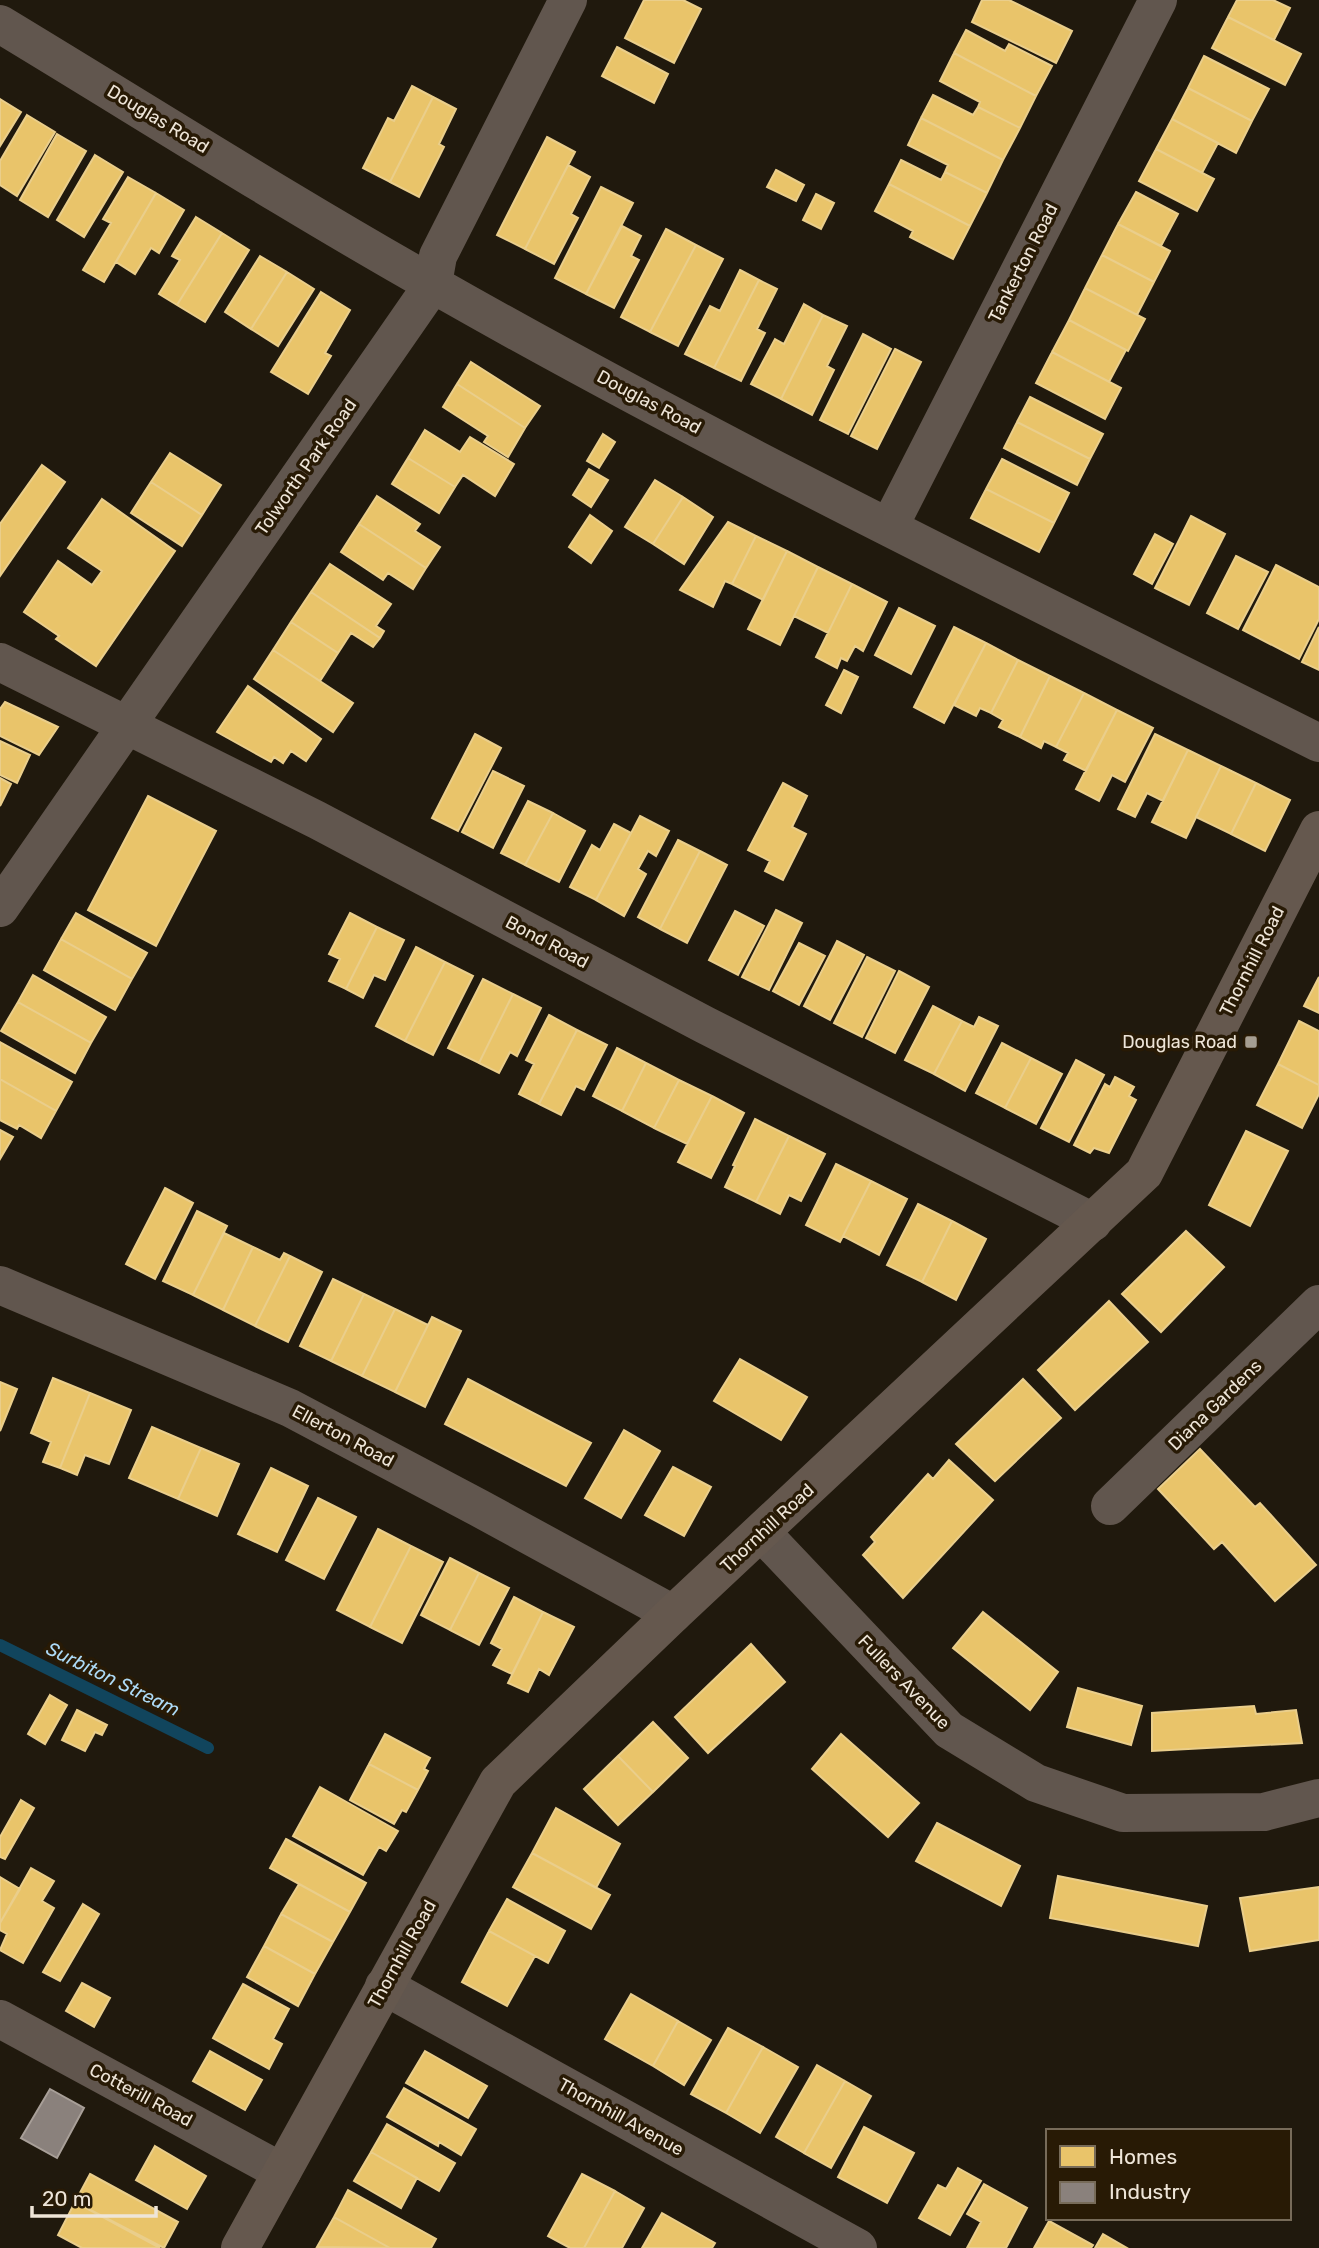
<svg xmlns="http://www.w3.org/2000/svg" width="1319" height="2248" font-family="Rubik,sans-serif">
<rect width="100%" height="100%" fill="#20190d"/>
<path fill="#e9c46a" stroke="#eace8b" stroke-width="2" d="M644 0H683L701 9 674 63 625 38Z
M982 0H1009L1072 31 1056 63 972 22Z
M1237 0H1273L1290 8 1274 40 1228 17Z
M1228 17 1301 54 1285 85 1212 48Z
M966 30 1005 51 1009 44 1052 66 1036 96 954 53Z
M617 47 668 74 654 103 602 76Z
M954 53 1036 96 1020 128 978 107 980 102 940 81Z
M1204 56 1269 89 1252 121 1188 88Z
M412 86 433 97 390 182 363 168 388 118 394 121Z
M1188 88 1252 121 1236 153 1172 119Z
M933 95 973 115 978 107 1020 128 1003 160 921 118Z
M433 97 456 109 439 144 444 147 419 197 390 182Z
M0 99 21 112 0 146Z
M27 115 55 132 17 196 0 185V161Z
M921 118 1003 160 987 193 945 172 948 165 908 145Z
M1172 119 1218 143 1202 173 1156 149Z
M57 134 86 151 48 217 20 200Z
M547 137 575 152 525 249 497 235Z
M1156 149 1214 179 1197 211 1139 181Z
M95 155 123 172 84 237 57 220Z
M901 160 941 180 945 172 987 193 970 226 889 184Z
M568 165 590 177 571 214 578 218 554 264 525 249Z
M776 170 804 185 796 201 767 187Z
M128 177 156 193 104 282 83 270 111 223 103 219Z
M889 184 970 226 953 259 910 237 913 231 875 211Z
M601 187 633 203 586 294 555 278Z
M1136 192 1178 214 1161 246 1118 224Z
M156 193 184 210 159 253 151 248 135 274 116 262Z
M816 194 834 203 821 229 803 220Z
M196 217 222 233 177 305 159 294 180 260 172 256Z
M1118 224 1170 251 1154 282 1102 255Z
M622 226 641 236 631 256 639 260 614 308 586 294Z
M666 229 696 245 650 332 621 317Z
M222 233 249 250 205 322 177 305Z
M696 245 723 259 678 346 650 332Z
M1102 255 1154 282 1137 315 1085 288Z
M260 256 287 272 251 329 225 312Z
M740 270 759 280 714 368 685 354 710 306 720 311Z
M287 272 314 289 278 346 251 329Z
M759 280 777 289 757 329 765 333 741 381 714 368Z
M1085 288 1145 319 1128 351 1069 320Z
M321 292 350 310 325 353 331 356 308 394 271 372Z
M804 304 823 315 781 399 751 384 775 339 784 344Z
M823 315 847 326 827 366 834 370 812 415 781 399Z
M1069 320 1126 350 1109 382 1052 352Z
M863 334 891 349 848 434 820 420Z
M895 349 921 362 877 449 851 436Z
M1052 352 1121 388 1105 419 1036 383Z
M471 362 540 406 525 428 457 384Z
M457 384 525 428 508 457 484 442 488 436 443 407Z
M1030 397 1103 434 1090 459 1017 422Z
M1017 422 1090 459 1077 485 1004 448Z
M425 430 460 452 470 437 514 464 495 496 463 475 455 487 408 458Z
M603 434 615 442 599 468 587 461Z
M170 453 221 485 202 515 151 482Z
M408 458 455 487 439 513 392 484Z
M1002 459 1069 493 1054 523 986 489Z
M42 465 65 482 0 576V524Z
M589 469 608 480 591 507 573 495Z
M655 480 683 497 653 544 625 527Z
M151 482 202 515 182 546 131 513Z
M986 489 1054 523 1039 552 971 518Z
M377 496 420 524 415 531 440 547 426 568 359 524Z
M683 497 713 517 684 564 653 544Z
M102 499 175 551 96 666 56 639 59 636 24 612 58 561 92 585 102 571 68 548Z
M590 515 612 531 591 563 569 547Z
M1191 516 1225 534 1189 605 1155 588Z
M728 522 756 536 732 584 725 581 713 607 680 590Z
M359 524 426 568 413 589 388 573 383 580 341 552Z
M1155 534 1173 544 1152 584 1134 574Z
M756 536 787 551 763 600 732 584Z
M787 551 818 567 780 645 748 629Z
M1236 556 1268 572 1238 629 1207 613Z
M330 564 391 604 376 626 384 631 380 638 311 592Z
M1276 565 1319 587V619L1299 659 1243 630Z
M818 567 852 584 828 633 794 616Z
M852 584 887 602 863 651 855 646 847 661 841 658 837 668 816 657Z
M311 592 380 638 373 647 351 633 338 653 291 622Z
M899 608 935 626 911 674 875 655Z
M291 622 338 653 320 681 273 650Z
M954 627 986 643 944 723 914 707Z
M1319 627V670L1302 662Z
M986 643 1018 660 991 713 980 708 976 716 954 705Z
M273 650 353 703 333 732 254 679Z
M1018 660 1050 676 1020 737 999 727 1003 720 991 713Z
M844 670 858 677 841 713 826 705Z
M1050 676 1084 693 1056 747 1044 741 1041 748 1020 737Z
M248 686 321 739 306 761 291 751 283 763 274 757 271 762 217 732Z
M1084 693 1117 710 1086 771 1064 760 1068 753 1056 747Z
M5 702 58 727 39 755 0 736V709Z
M1117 710 1153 728 1125 782 1112 775 1099 801 1076 789Z
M475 734 501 748 458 831 432 818Z
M1155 734 1188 750 1163 801 1147 793 1135 817 1118 809Z
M0 741 30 755 17 783 0 775Z
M1188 750 1221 766 1186 838 1152 822Z
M1221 766 1256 783 1231 834 1196 817Z
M493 771 524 786 493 848 462 832Z
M0 778 11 784 0 806Z
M783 783 807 796 792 827 806 834 783 880 765 871 770 861 748 850Z
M1256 783 1290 800 1265 851 1231 834Z
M148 796 216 831 156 946 88 910Z
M528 801 553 813 525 865 501 853Z
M553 813 585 831 559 882 525 865Z
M640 816 669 831 656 856 648 851 638 869 646 874 624 916 596 900Z
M614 824 631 833 596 900 570 887 592 845 600 850Z
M678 840 700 851 660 929 638 917Z
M700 851 727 865 687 943 660 929Z
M776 910 802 923 769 990 742 977Z
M735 911 764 926 738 975 709 960Z
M76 913 147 953 132 979 61 939Z
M350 913 377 927 346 989 329 981 340 959 329 954Z
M377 927 404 940 385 980 374 975 363 998 346 989Z
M61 939 132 979 115 1010 44 970Z
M837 941 864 955 830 1020 804 1006Z
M799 943 825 956 799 1005 773 991Z
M416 947 445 962 405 1041 376 1026Z
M867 957 895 971 862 1037 834 1023Z
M445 962 473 976 433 1055 405 1041Z
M899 971 929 987 895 1053 866 1038Z
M33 975 106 1017 91 1043 18 1002Z
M1319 977V1013L1304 1006Z
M483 979 513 994 479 1063 448 1048Z
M513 994 541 1008 517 1056 510 1052 499 1073 479 1063Z
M18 1002 91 1043 75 1073 1 1031Z
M933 1006 962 1021 934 1074 905 1060Z
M549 1015 577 1030 539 1104 519 1094 534 1064 526 1060Z
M979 1017 998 1026 965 1091 934 1074 962 1021 974 1027Z
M1299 1021 1319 1031V1085L1278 1064Z
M577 1030 607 1045 584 1090 576 1086 561 1115 539 1104Z
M0 1042 72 1082 56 1111 0 1079Z
M1002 1043 1031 1058 1005 1108 976 1093Z
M617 1048 646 1063 622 1111 593 1096Z
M1031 1058 1062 1074 1036 1124 1005 1108Z
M1076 1060 1104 1075 1069 1142 1041 1128Z
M646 1063 679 1080 654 1128 622 1111Z
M1278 1064 1319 1085V1094L1302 1128 1257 1105Z
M1115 1077 1134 1087 1129 1096 1136 1100 1109 1153 1094 1148 1090 1153 1074 1145 1105 1084 1110 1087Z
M0 1079 56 1111 41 1138 19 1125 17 1129 0 1120Z
M679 1080 712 1096 687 1144 654 1128Z
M712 1096 744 1113 711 1178 678 1162Z
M755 1119 789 1136 756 1202 725 1187 735 1166 733 1165Z
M0 1130 13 1137 0 1159Z
M1246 1131 1288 1151 1250 1226 1209 1205Z
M789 1136 825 1154 801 1201 789 1195 780 1214 756 1202Z
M836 1164 871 1181 840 1242 806 1225Z
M871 1181 907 1199 879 1255 843 1236Z
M165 1188 193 1203 155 1279 126 1264Z
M918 1204 952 1221 922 1282 887 1265Z
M197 1211 227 1226 193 1295 163 1281Z
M952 1221 986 1239 956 1300 922 1282Z
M1186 1231 1224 1267 1161 1332 1122 1294Z
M224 1233 253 1247 223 1310 193 1295Z
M253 1247 280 1260 284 1253 290 1256 255 1326 223 1310Z
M290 1256 322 1272 288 1342 255 1326Z
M333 1279 364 1294 331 1361 300 1346Z
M364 1294 395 1309 362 1376 331 1361Z
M1109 1301 1148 1342 1075 1410 1038 1370Z
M395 1309 428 1325 395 1392 362 1376Z
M432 1317 461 1331 425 1407 395 1392Z
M740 1359 807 1397 781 1440 714 1401Z
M53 1378 90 1393 60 1468 43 1462 51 1442 31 1433Z
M468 1379 591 1443 566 1486 445 1424Z
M1023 1379 1061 1418 995 1481 956 1444Z
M0 1382 17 1389 0 1431Z
M90 1393 131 1410 109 1464 85 1455 77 1475 60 1468Z
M152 1427 201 1448 178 1499 129 1478Z
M624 1430 660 1451 621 1518 585 1498Z
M201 1448 239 1464 217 1516 178 1499Z
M1200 1449 1255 1507 1260 1503 1316 1565 1275 1601 1222 1542 1214 1549 1158 1489Z
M949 1460 993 1500 903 1598 863 1555 875 1542 871 1537 928 1474 933 1479Z
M673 1467 711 1487 684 1536 645 1515Z
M271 1468 308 1486 277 1552 238 1534Z
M318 1498 356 1517 324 1579 286 1560Z
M378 1529 411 1546 370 1627 337 1610Z
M411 1546 443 1562 402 1643 370 1627Z
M450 1558 479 1573 450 1630 421 1615Z
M479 1573 509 1588 479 1645 450 1630Z
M514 1597 543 1612 512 1674 493 1665 502 1649 491 1643Z
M543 1612 574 1627 549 1675 539 1669 528 1692 508 1683Z
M983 1612 1058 1672 1030 1710 953 1648Z
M751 1644 785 1682 708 1753 675 1717Z
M1078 1688 1142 1706 1131 1745 1067 1727Z
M50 1695 67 1705 45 1744 28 1734Z
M1254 1706 1256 1714 1296 1710 1302 1743 1152 1751V1713Z
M77 1710 107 1725 102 1735 95 1732 85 1751 62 1740Z
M653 1722 688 1758 653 1792 618 1756Z
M385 1734 430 1758 424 1769 428 1771 418 1790 369 1764Z
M841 1734 919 1803 888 1837 812 1769Z
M618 1756 653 1792 618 1825 584 1789Z
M369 1764 418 1790 406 1812 402 1810 394 1824 350 1800Z
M320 1787 398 1831 386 1851 379 1847 363 1875 293 1836Z
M21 1800 34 1808 5 1859 0 1857V1837Z
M556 1808 620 1844 596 1888 532 1853Z
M937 1823 1020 1866 1001 1906 916 1861Z
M286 1839 366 1883 350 1912 270 1868Z
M532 1853 610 1895 591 1929 513 1887Z
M31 1868 54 1881 42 1901 54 1908 23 1963 0 1950 7 1934 0 1930V1923Z
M1058 1876 1207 1906 1198 1946 1050 1918Z
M0 1877 20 1889 0 1923Z
M299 1884 350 1912 333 1942 281 1914Z
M1319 1887V1940L1250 1951 1240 1898Z
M507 1899 565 1931 548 1963 489 1931Z
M83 1904 99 1914 60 1981 43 1972Z
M281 1914 333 1942 315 1974 264 1946Z
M489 1931 535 1956 507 2006 462 1982Z
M264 1946 315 1974 298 2006 247 1977Z
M82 1983 110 1998 94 2027 66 2011Z
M243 1984 289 2009 273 2039 282 2044 269 2069 213 2038Z
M631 1994 678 2021 653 2066 605 2039Z
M678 2021 711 2040 684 2085 653 2066Z
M728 2028 763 2047 726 2113 691 2094Z
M763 2047 798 2067 760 2133 726 2113Z
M210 2051 262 2080 245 2110 193 2081Z
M425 2051 487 2086 468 2118 406 2083Z
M817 2065 845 2081 804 2153 776 2137Z
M845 2081 871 2096 831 2168 804 2153Z
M404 2088 476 2129 461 2155 439 2142 438 2146 387 2117Z
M387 2124 455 2163 439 2191 371 2152Z
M864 2127 914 2153 887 2203 838 2177Z
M155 2146 206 2176 187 2209 136 2180Z
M371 2152 417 2178 401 2208 354 2181Z
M958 2168 981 2181 950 2235 919 2218 938 2185 946 2189Z
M90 2174 178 2222 164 2248 75 2202Z
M582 2174 615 2191 584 2248H570L548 2236Z
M984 2184 1027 2208 1006 2248H967L981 2222 967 2214Z
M348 2190 436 2239 431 2248H390L334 2217Z
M615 2191 644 2208 622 2248H584Z
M75 2202 160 2248H82L58 2235Z
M662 2213 715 2243 712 2248H642Z
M334 2217 390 2248 317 2247Z
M1049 2221 1093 2245 1091 2248H1034Z
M1103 2234 1127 2248H1095Z"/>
<path fill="#8a817c" stroke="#a89f98" stroke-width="2" d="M50 2089 84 2108 57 2158 21 2138Z"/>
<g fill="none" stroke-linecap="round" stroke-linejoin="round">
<path stroke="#11455d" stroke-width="12" d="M0 1645 208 1748"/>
<path stroke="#61564e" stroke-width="38" d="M0 24C144 111 287 202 434 285 722 449 1022 594 1319 743
M889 527 1158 0
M0 662 317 820 705 1025 1093 1222
M0 908 433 284 438 256 568 0
M0 1285 290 1408 479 1508 673 1614
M1110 1506 1319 1304
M762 1533 949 1730 1036 1783 1123 1813 1264 1812 1319 1798
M384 1986 858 2248
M0 2019 282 2172"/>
<path stroke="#65584e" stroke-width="38" d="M240 2248 498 1782 673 1614 1144 1173 1319 830"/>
</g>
<rect fill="#a69e91" stroke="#281a05" stroke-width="2.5" x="1244" y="1035" width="14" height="14" rx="3.5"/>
<g text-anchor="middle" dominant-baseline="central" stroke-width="7" stroke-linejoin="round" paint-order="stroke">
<g font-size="18" fill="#eee5d8" stroke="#281a05">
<text transform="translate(158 119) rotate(31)">Douglas Road</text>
<text transform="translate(1023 263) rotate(-63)">Tankerton Road</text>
<text transform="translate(649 402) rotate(28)">Douglas Road</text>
<text transform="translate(306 467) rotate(-55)">Tolworth Park Road</text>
<text transform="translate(547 942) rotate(28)">Bond Road</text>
<text transform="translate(1252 961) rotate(-63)">Thornhill Road</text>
<text transform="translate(1215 1405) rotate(-44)">Diana Gardens</text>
<text transform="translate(343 1436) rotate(28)">Ellerton Road</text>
<text transform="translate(767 1528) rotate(-43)">Thornhill Road</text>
<text transform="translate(904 1682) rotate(46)">Fullers Avenue</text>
<text transform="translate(402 1954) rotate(-61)">Thornhill Road</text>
<text transform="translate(141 2095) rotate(28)">Cotterill Road</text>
<text transform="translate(621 2117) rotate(29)">Thornhill Avenue</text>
</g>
<g font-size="18" fill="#eee5d8" stroke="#281a05" text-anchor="end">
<text x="1237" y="1042">Douglas Road</text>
</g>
<g font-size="19" font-style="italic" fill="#addaf6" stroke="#281a05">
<text transform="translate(113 1679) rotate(26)">Surbiton Stream</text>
</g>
</g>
<rect x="1046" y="2129" width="245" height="91" fill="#281a05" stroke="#776b59" stroke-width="2"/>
<rect x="1060" y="2146" width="35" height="21" fill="#e9c46a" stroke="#776b59" stroke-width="2"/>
<text x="1109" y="2164" font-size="21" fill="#eee5d8">Homes</text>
<rect x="1060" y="2182" width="35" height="21" fill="#8a817c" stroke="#776b59" stroke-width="2"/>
<text x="1109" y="2199" font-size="21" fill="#eee5d8">Industry</text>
<path d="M32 2206v10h124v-10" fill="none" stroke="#eee5d8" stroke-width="3.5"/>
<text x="42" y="2206" font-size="21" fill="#eee5d8" stroke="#281a05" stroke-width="5" paint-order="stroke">20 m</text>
</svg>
